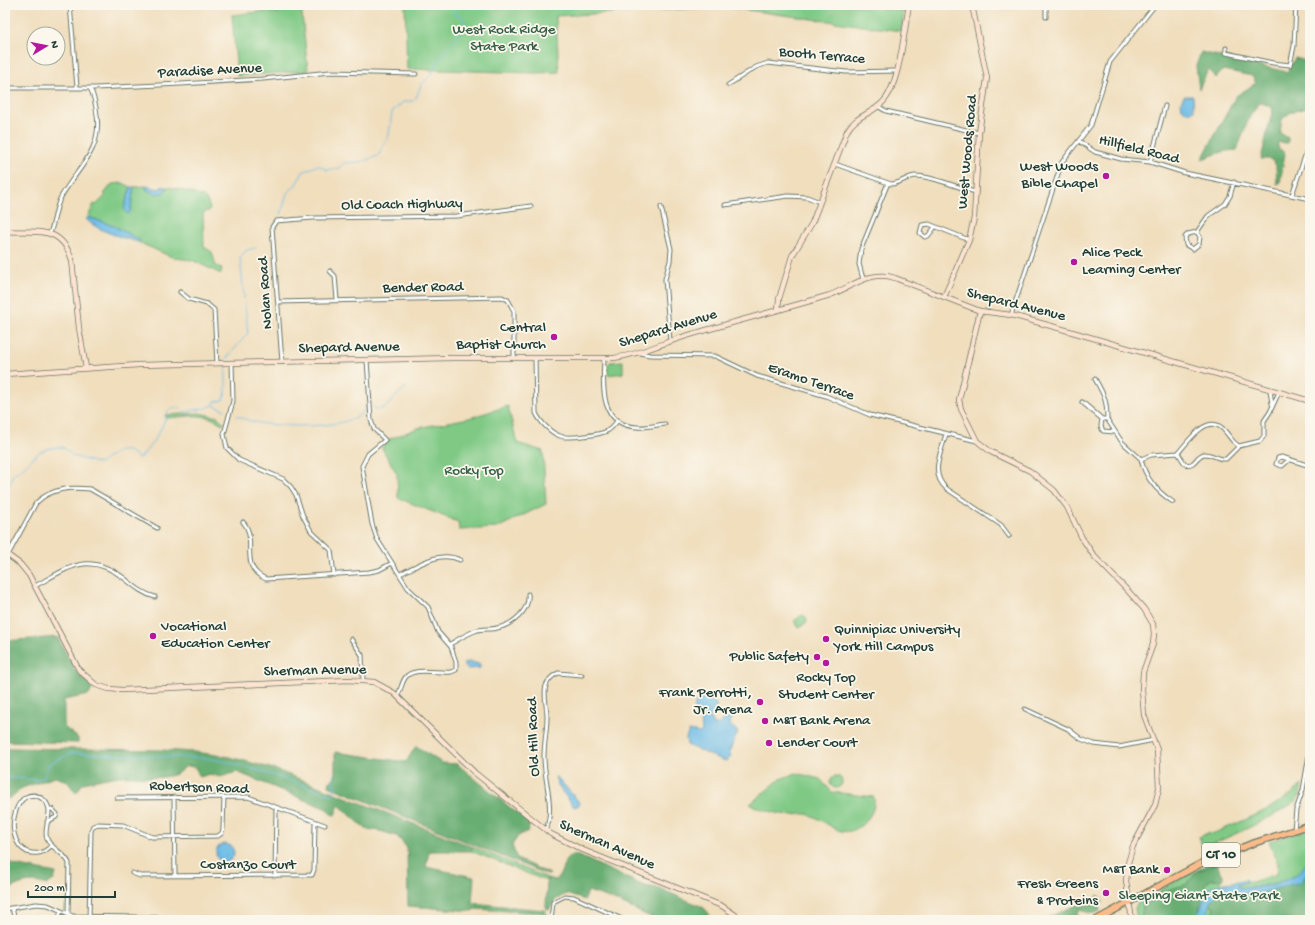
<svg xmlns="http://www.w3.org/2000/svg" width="1315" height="925" font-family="'Gochi Hand',sans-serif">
<rect width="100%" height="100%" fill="#fbf7ec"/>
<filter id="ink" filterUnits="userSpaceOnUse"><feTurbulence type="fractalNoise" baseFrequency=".025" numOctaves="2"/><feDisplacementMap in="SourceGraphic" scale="8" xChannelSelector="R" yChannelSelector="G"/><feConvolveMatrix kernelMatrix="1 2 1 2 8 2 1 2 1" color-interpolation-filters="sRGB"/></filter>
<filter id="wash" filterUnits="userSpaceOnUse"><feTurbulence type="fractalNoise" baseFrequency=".012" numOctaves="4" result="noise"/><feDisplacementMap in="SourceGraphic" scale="16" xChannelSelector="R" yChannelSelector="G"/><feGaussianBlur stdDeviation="0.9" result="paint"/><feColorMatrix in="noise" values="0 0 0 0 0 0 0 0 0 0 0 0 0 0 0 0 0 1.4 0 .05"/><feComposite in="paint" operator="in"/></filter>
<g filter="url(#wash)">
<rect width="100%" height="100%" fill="#f0debd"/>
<path fill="#7fc985" stroke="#4f835c" d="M278 5H301L308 71 237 76 232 15 267 11 278 13Z
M405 5H718V7L556 16 559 72 536 73 407 69Z
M724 5H859L904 11 901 31 724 7Z
M123 183 131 187 128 194 130 212 134 187 146 186 147 190 167 189 166 187C169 186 200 195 203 197 208 200 209 205 210 210L203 213 204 247 212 252 216 266 222 268 221 274 192 260 174 258 138 242 139 240 97 220 88 217 94 204 96 205 106 195 104 194 112 184Z
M623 361V373L608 375V365L610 362Z
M508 406 517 443 543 451 546 504 497 528 459 530 458 522 398 498 397 474 382 448 387 440 418 428 469 418Z
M199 413 218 417 224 423 223 425C207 411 185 417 166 418L165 415Z
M802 615 806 617 807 622 799 628 794 621Z
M796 773 820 779 832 792 874 797C875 809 871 816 863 824 840 844 829 819 806 814 801 813 799 815 794 815 783 816 759 809 750 804L780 779Z
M830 782a6 6 0 1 1 12 0a6 6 0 1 1-12 0Z
M1302 785C1301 788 1301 793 1299 797 1290 811 1222 840 1203 848L1199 837 1210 832 1212 834C1244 820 1276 809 1302 785Z
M1310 829V920H1137L1135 908 1138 902 1155 897 1161 889 1213 862 1221 884 1252 882 1277 874 1278 863 1269 841Z
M473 847 547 878 546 881 471 851Z"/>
<path fill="#67ad72" stroke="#437553" d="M1201 52 1287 72 1295 58 1310 62V107L1291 112 1282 119 1280 133 1288 138V143L1278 142V148L1285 153 1280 183 1277 184 1276 165 1270 159H1261L1273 108 1260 102 1249 118 1237 150 1225 151 1202 159 1236 96 1256 83 1252 76 1223 70 1216 78 1208 70 1199 89 1196 66Z
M57 637 76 672 93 687 89 695 64 700V727L78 738V743L5 741V641Z
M416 746 442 763 457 764 530 824 528 831 518 836 512 845 517 859 550 874 548 875 329 786 330 781 335 778V752L406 762Z
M5 748 162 750 195 752 230 757 274 769 473 847 471 851H429L426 867 474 877 472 903 544 910 549 917V920H543L542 913 475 909 472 911 408 906 407 848 397 836 380 831 366 829 339 805 335 815 331 814 327 809 237 772 220 777 209 774 200 777 195 767 186 766C170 785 140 774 120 776 107 777 95 781 83 783L76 793 67 781 55 777 22 788 10 798 5 799Z
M577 855 644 886 658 888 703 907 708 912 712 920H657L612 899 588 891 585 900 566 894 555 900 549 910 546 908 547 878 556 880C565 872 562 853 577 855Z
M5 858 14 865 56 873 54 880 46 885C31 879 17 883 5 893Z
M1216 863 1223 875V880L1212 879 1205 884 1197 920H1141L1143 903 1154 898 1161 892 1187 884 1196 872Z
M1310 872V920H1210L1206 918 1208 913 1212 915 1214 906H1209L1213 898 1218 893C1242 893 1264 894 1286 885 1298 881 1302 883 1310 872Z
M1099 895 1103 903 1099 905 1100 911C1092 915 1090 913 1081 910L1078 912V915L1063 919 1060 916 1053 920H1043L1076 905H1090L1091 900Z"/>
<path fill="#6cbbe6" stroke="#467c8d" d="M1184 96H1193L1194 110 1192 112H1186L1182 108 1181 102Z
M146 186 159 189 163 186 167 188 163 193 156 194 147 190Z
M131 187H134C132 196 132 204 130 212L127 214 124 208Z
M88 217 114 226 140 240 138 242C121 237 99 232 86 219Z
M470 662 480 664V668L467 669 464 667V663Z
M703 698 713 701 717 705 710 717 713 725H718L725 719 731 718 730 725 738 732 729 752 731 757 726 761C724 761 690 747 687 745L686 738 689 731 700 733 702 731 701 719 694 710 696 701Z
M555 777H557L578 801 580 805 574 807 558 786Z
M216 853a9 9 0 1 1 18 0a9 9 0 1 1-18 0Z
M1310 859 1309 872 1301 882 1261 893 1218 894 1210 902 1206 918 1210 920H1198C1195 912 1206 903 1205 891 1216 881 1232 884 1246 879L1247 881 1238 885V887C1252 890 1287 883 1298 873 1303 870 1305 863 1310 859Z"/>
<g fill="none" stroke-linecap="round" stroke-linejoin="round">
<path stroke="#6cbbe6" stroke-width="1" d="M281 215 287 193 295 186 303 172 318 165 327 170 339 168 344 163 360 162 378 156 389 135 392 112 403 102 413 101 416 98 421 85 431 75 436 65 465 25 464 18 453 13 463 5
M226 359 248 333 240 258 246 250 256 248
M215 406 225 410
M373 406 378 410C392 406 395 394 407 387
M237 416C243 418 249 421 255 422 277 427 346 430 362 413 364 411 365 407 367 405
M5 488 6 485 10 484 13 474C37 462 29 448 63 447L73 456 100 464C112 454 125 443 138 458L141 457C152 445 164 426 168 411L172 408H181L185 412C195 410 204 409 214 405L215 402 223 400 226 393V366
M5 777 39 780 44 777 49 764 71 753 204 758 222 761 260 771 330 794H333L336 787 333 784 334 774
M1140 920 1141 915"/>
</g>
</g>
<g filter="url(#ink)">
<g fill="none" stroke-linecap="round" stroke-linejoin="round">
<defs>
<path id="street" d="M70 5 77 87
M1046 5V17
M1226 48V53L1273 63 1290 65 1294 46 1296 5
M728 85 756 67 768 63 846 72 897 71
M5 88H95L181 84 263 79 330 72 416 74
M879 107 886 111 979 133
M1079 141 1095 152 1121 159 1150 162 1185 173 1310 199
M1150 162 1165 106
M835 164 891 184C900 184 906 177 915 176 933 176 958 188 976 192
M1292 195 1310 141
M725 205 788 196 807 197 820 202
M661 207 671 249 670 261 665 279 670 341
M935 227 928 236 925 237 920 233 922 225 929 224 969 240
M1197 232 1200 237 1199 244 1193 249 1186 245 1185 237 1188 234 1197 232 1208 216 1225 204 1230 196 1234 182
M50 233C55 221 55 208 61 197 77 168 102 152 97 115 96 106 94 96 90 88
M330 271 335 276 337 300
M863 279 859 264 861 249 888 183
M180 292 189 299 207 304 214 310 217 363
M278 302 502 297 508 300 514 311V358
M1011 315 1062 162 1091 125 1110 62 1155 5
M640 353 650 355 715 356 757 376 826 396 870 415 977 441
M535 358 536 413C540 422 551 433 560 436 568 439 599 435 607 431 611 429 615 424 618 420
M604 358C603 386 599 425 637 427 646 428 656 425 665 424
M367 360 371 420 374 429 385 440 368 454 362 466 372 524 377 539 408 588 428 607 438 632 451 647 456 662V670L451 672C439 674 413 666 405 678 401 684 401 691 397 696
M282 362 272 227 276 221 313 218 457 216 531 206
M232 363 233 401 224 434 227 448 239 460 283 479 291 487 296 495 303 516 311 531 331 550 334 575
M1095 379C1104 395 1107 400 1107 419
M1270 390 1272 404
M1082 402 1102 419H1107L1122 442 1141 459 1151 455 1178 453C1187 443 1206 414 1222 428 1229 434 1231 442 1239 446L1260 441 1264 436V421L1270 412 1279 392
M1102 419 1101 426 1103 431 1114 432
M946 434C941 453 929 474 947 489L1001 525 1009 536
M1178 453 1185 464C1196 467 1195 456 1204 454 1211 453 1218 460 1226 459L1239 446
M1141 459C1145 478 1156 491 1173 502
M1289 460 1282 466 1276 464 1278 458 1282 457 1310 466
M243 522C259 539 237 567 266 579L369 572 379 570 392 563
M8 555 36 503C51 488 70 487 90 489L157 528
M400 574C419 565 440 550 460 560
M35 586C70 567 88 551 124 578 134 586 143 594 155 597
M351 639 362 655 363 680
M450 644C458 640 466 634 475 631 482 628 490 630 497 628 512 625 530 611 528 594
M1025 709 1068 729 1081 739 1094 744 1119 747 1154 740
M174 797 175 876
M117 798 248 797 325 825
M47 822 56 817 57 814 52 809H49
M546 830C555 807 544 781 544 757 544 743 547 730 547 717 547 700 538 683 558 673L582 675
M1294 830 1296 810 1303 790 1310 749
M52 845C44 853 38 855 27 852 0 838 17 778 44 800 56 811 42 827 47 839 50 848 64 852 69 863L68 915
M132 873 140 876 312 875 314 870 315 823
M275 876 276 808
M12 908 15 920
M5 909 36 904 48 905 73 916 194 918 198 920
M58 920 61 911
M89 920 91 831 93 826 98 824 123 825 152 837 218 836 222 833 223 829 224 797
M551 920 553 902 565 896 574 897 624 920"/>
<path id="secondary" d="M5 231C35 234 60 223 72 260L79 328 86 368
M944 297 969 240 974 218 979 133 987 78 972 5
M778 310 779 299 792 256 812 223 847 131C855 116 872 114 883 102 900 84 904 31 909 5
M980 311 959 400 961 409 977 441 991 452 1030 471 1054 490 1067 507 1082 538 1094 556 1129 592 1144 609 1153 624 1154 634 1153 644 1143 672 1142 690 1144 715 1157 750 1159 788 1155 805 1133 846 1128 863 1126 881 1132 920
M5 374 139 365 453 358H614C639 355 662 343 686 336 733 322 780 310 827 296 850 289 869 269 895 278L980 311 1011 315 1062 329 1310 401
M5 553 20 564 29 575 79 670 96 685 109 689 122 690 349 680 374 682 394 693 475 773 551 834 583 850 722 906 743 920"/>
<path id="highway" d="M1096 920 1202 863 1251 844 1310 825"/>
</defs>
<use href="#street" stroke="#687564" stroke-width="5"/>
<use href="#secondary" stroke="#687564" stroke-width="6"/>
<use href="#highway" stroke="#687564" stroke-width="8"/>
<use href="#street" stroke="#fff" stroke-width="3"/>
<use href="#secondary" stroke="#fde4d1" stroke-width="4.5"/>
<use href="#highway" stroke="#fabb8b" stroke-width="5.5"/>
</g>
</g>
<g fill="#b5179e" stroke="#fbf7ec" stroke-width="1.5">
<circle cx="1106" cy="176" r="4"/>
<circle cx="1074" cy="262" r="4"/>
<circle cx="554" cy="337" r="4"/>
<circle cx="153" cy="636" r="4"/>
<circle cx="826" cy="639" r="4"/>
<circle cx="817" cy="657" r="4"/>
<circle cx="826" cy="663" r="4"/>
<circle cx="760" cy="702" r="4"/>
<circle cx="765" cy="721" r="4"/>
<circle cx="769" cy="743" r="4"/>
<circle cx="1167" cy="870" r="4"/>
<circle cx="1106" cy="893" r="4"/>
</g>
<g text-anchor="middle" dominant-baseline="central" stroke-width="3.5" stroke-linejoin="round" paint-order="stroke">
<rect fill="#fbf7ec" stroke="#61756b" stroke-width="1" x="1202" y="843" width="38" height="24" rx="3"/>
<g font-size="14" font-weight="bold" fill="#1f3d34">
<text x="1221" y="855">CT 10</text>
</g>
<g font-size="15" fill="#376048" stroke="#fbf7ec">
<text x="504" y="30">West Rock Ridge<tspan x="504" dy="17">State Park</tspan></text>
<text x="474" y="471">Rocky Top</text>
<text x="1199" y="896">Sleeping Giant State Park</text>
</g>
<g font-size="15" fill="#1f3d34" stroke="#fbf7ec">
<text transform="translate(822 56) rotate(5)">Booth Terrace</text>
<text transform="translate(210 71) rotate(-3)">Paradise Avenue</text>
<text transform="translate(1139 150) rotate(14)">Hillfield Road</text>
<text transform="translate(968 152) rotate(-85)">West Woods Road</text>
<text transform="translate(402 205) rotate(-1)">Old Coach Highway</text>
<text transform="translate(423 288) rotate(-1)">Bender Road</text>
<text transform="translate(266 293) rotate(-94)">Nolan Road</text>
<text transform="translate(1016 305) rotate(14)">Shepard Avenue</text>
<text transform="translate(668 329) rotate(-17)">Shepard Avenue</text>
<text transform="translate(349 348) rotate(-1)">Shepard Avenue</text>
<text transform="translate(811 382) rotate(19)">Eramo Terrace</text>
<text transform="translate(315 671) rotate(-1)">Sherman Avenue</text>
<text transform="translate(534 737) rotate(-92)">Old Hill Road</text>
<text transform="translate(199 788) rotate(2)">Robertson Road</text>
<text transform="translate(607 845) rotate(24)">Sherman Avenue</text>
<text x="248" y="865">Costanzo Court</text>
</g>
<g font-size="15" fill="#1f3d34" stroke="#fbf7ec" text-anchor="end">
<text x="1098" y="167">West Woods<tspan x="1098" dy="17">Bible Chapel</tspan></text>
<text x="1082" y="253" text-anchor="start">Alice Peck<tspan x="1082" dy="17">Learning Center</tspan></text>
<text x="546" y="328">Central<tspan x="546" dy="17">Baptist Church</tspan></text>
<text x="161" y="627" text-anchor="start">Vocational<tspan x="161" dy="17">Education Center</tspan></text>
<text x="834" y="630" text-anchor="start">Quinnipiac University<tspan x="834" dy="17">York Hill Campus</tspan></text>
<text x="809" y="657">Public Safety</text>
<text x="826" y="678" text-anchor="middle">Rocky Top<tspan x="826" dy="17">Student Center</tspan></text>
<text x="752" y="693">Frank Perrotti,<tspan x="752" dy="17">Jr. Arena</tspan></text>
<text x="773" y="721" text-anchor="start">M&amp;T Bank Arena</text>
<text x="777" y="743" text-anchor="start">Lender Court</text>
<text x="1159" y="870">M&amp;T Bank</text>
<text x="1098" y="884">Fresh Greens<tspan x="1098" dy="17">&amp; Proteins</tspan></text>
</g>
</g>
<rect width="1315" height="925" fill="none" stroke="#fbf7ec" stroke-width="20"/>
<g transform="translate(46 46) rotate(80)"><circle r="19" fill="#fbf7ec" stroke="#a3ada2"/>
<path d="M0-3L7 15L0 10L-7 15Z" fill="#b5179e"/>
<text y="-6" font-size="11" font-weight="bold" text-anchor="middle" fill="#1f3d34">N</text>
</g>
<path d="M28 891v6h87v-6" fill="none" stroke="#1f3d34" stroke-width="2"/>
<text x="34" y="891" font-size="12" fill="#1f3d34" stroke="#fbf7ec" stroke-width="3" paint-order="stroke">200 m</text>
</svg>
